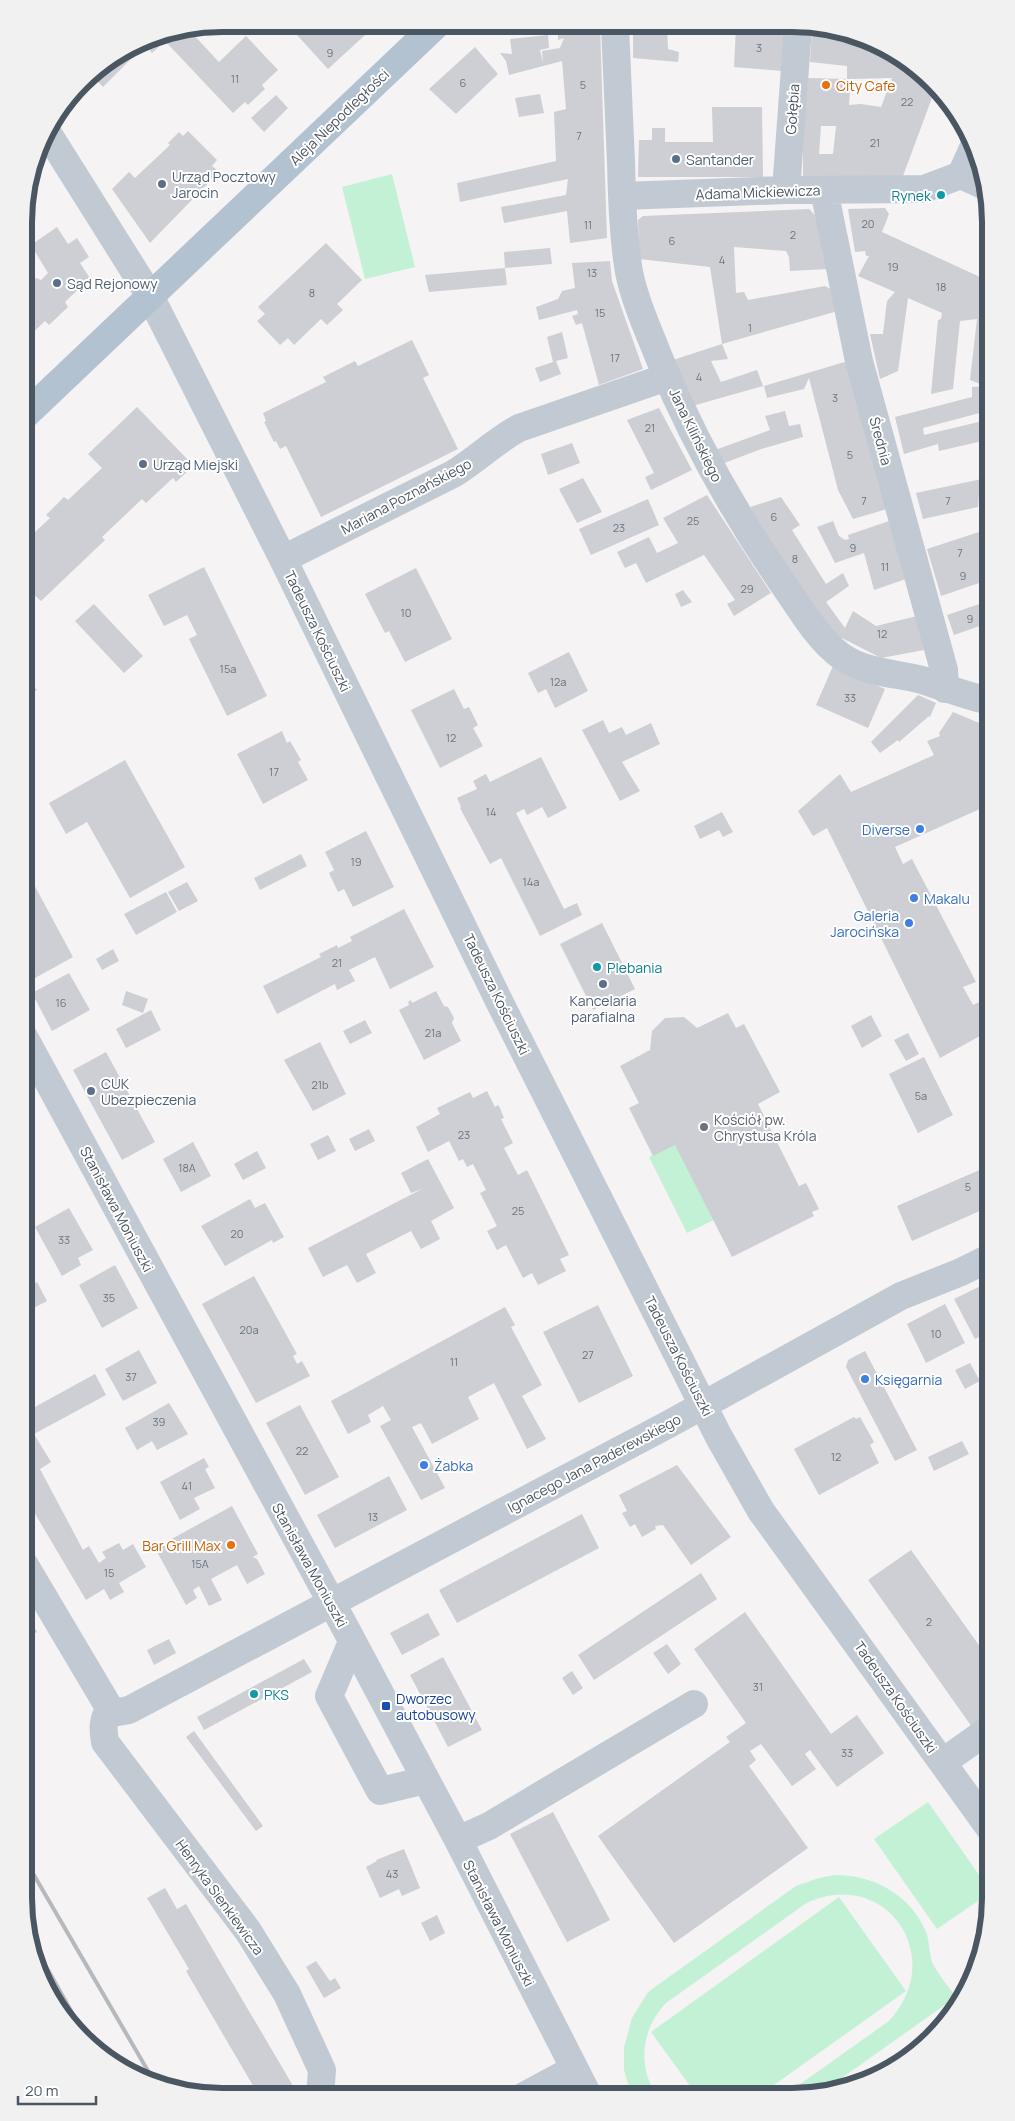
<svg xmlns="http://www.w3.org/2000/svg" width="1015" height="2121" font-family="Manrope,sans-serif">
<rect width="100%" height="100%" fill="#f5f3f3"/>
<path fill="#c3f1d5" d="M392 174 415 267 365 279 342 187Z
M675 1143 714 1220 687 1233 649 1157Z
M928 1802 991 1892 937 1929 874 1839Z
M835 1875C874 1875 911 1895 926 1932 930 1942 929 1958 934 1966 940 1977 949 1987 956 1997L822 2092 782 2097 889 2021C949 1956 884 1865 805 1904L666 2003C641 2030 637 2065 657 2097H632L624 2070V2047L632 2018 648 1992 796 1886 819 1878Z
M839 1897 906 1991 757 2097H698L651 2032Z"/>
<path fill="#cdcfd5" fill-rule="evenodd" d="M309 24 376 25 328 69 297 35Z
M541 26H600L607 238 570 243 567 211 504 223 501 207 566 195 568 179 460 202 457 183 556 161 554 112 566 109 562 61 509 75 506 61 500 53 512 54 510 39 548 35 549 48 540 50 543 63 542 51 560 48 564 38 558 40V34L542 35Z
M633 26 667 27 668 49 679 52 678 62 633 58Z
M736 27H785L782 71 734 67Z
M812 27 831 28 881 44 924 73 936 87 903 176H803V125L808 78 847 79V66L810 62ZM892 78 881 107 861 104 849 105 851 79ZM821 126H836L833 154H819Z
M189 30 219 62 246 36 278 70 262 85 265 89 248 105 245 102 233 113 165 41 152 53 143 41Z
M141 43 134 50 137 53 103 87 91 74Z
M475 47 498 74 456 114 429 89Z
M540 94 544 113 519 117 515 98Z
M276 95 288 108 264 132 251 118Z
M712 107H762L763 177H638L639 140H652V128H665V142H713Z
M188 131 217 160 212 166 219 172 150 243 112 189 129 172 135 178 170 145 168 143 179 132 183 136Z
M885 208 889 214 882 232 991 282V340L988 358 991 359V410L923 428 924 435 991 419V439L939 451 938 444 904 454 895 417 972 397V387L985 386 970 380 977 319 960 321 953 389 931 394 938 320 941 319 942 313 908 298 898 371 880 379 870 334H883L887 301 895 292 858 276 869 256H866L865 251 855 252 848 209Z
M809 209 817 217 828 269 790 271 789 257 786 251 734 247 736 293 744 292 748 300 825 286 834 291 838 311 722 344 728 359 711 361 721 382 757 370 763 386 692 406 673 360 722 344 710 267 639 259 638 220 643 216Z
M57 227 68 244 77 238 89 257 80 263 90 278 65 302 68 307 49 325 45 321 24 341V296L28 293 26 287 36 278 41 280 48 273 31 245Z
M326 243 362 280 337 304 343 310 327 325 321 319 294 345 288 338 280 345 257 321 265 314 258 307Z
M550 248 552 264 505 268 504 252Z
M610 261 612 281 643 369 599 385 582 323 576 325 572 316 578 314 577 310 539 320 536 307 558 299 562 291 575 288 572 263Z
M505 268 507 285 429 292 425 275Z
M562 332 568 358 556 361 561 374 540 382 535 368 553 362 547 337Z
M412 340 429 375 423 378 458 449 321 517 286 446 280 449 276 441 274 442 264 422 266 421 263 413 326 382 323 377 355 361 358 366Z
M848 361 887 509 853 519 838 490 809 378 804 389 767 398 764 386Z
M137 407 190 462 186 465 190 469 176 482 173 478 146 503 142 499 102 537 105 540 41 601 32 593 24 601V545L26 543 24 537 30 531 33 534 50 518 46 515 64 497 68 500 102 468 88 454Z
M659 408 692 470 651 490 645 477 654 473 627 420Z
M785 411 789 426 800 424 803 437 761 449 722 464 715 450 770 430 765 416Z
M572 443 580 463 548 475 541 454Z
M991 477V502L989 497 979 493 978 507 923 519 916 493Z
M583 478 602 512 577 523 559 489Z
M707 495 771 593 734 616 727 604 735 600 704 555 646 583 636 563 625 568 617 552 649 537 657 553 678 543 663 518Z
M781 497 800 525 792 530 826 584 843 573 849 586 826 602 845 628 853 611 876 626 917 616 924 650 881 658 842 638 840 642 814 609 770 543 750 507Z
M648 499 659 525 591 555 579 529Z
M833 521 839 536 845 540 849 539 848 535 889 521 906 579 874 590 864 553 835 563 817 527Z
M991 530V579L941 596 927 549 982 531Z
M204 567 267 696 227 716 189 639 197 635 187 615 164 626 148 595Z
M416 568 452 639 405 662 389 631 385 633 365 594Z
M683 590 692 602 681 607 675 594Z
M991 600V622L954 635 947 615Z
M94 604 143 656 124 673 75 621Z
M569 652 588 691 555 708 546 689 538 693 528 673Z
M833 666 885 689 868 728 816 705Z
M24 677 37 690 24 697Z
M454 689 464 709 469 707 478 725 473 728 483 746 440 768 411 710Z
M918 695 936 703 930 717 929 716 899 742 898 740 880 753 871 742Z
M953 712 991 728V804L895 847 903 864 912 859 976 982 963 987 973 1005 984 1000 982 997 991 992V1030L940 1058 827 828 813 836 798 811 840 774 851 792 934 755 927 741 940 736 939 733Z
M603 720 609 733 622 727 626 735 651 723 660 744 622 762 640 791 620 801 582 730Z
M282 731 287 743 290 741 301 760 298 762 308 780 263 804 237 754Z
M541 757 567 808 548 818 542 807 527 815 524 809 516 813 564 909 577 903 582 915 540 936 501 858 490 864 460 808 461 807 457 798 477 789 473 781 486 774 490 782Z
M125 760 185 867 130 898 87 822 66 834 49 803Z
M722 812 733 832 723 837 719 830 700 839 694 826Z
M366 831 394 887 353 907 344 889 338 892 329 873 334 870 325 852Z
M301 854 307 866 260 890 254 878Z
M24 866 73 957 26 983 24 980Z
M187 882 198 901 179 911 168 892Z
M166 892 177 912 136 935 124 914Z
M404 909 434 967 390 989 375 957 349 970 355 981 337 990 335 984 277 1014 263 986 321 957 319 954 337 945 338 948 352 941 350 937Z
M602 923 635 989 593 1010 560 944Z
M113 949 119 961 102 970 96 959Z
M69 973 90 1010 52 1031 32 993Z
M126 991 148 999 143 1013 122 1005Z
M436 991 444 1006 448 1007 454 1018 452 1023 461 1041 424 1060 399 1010 409 1005 408 1002 411 1000 412 1003Z
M151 1010 161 1030 126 1048 116 1029Z
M728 1013 736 1028 744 1024 780 1092 758 1104 799 1186 806 1183 819 1209 812 1212 814 1216 732 1257 675 1145 653 1156 629 1108 639 1103 620 1066 650 1050 652 1031 665 1018 684 1017 697 1028Z
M871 1015 882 1036 862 1048 851 1026Z
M365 1020 372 1033 350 1044 343 1031Z
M908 1033 919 1054 906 1061 894 1040Z
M320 1042 346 1094 313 1111 284 1060Z
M106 1052 155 1142 122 1160 73 1070Z
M924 1057 953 1115 918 1133 889 1074Z
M487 1091 495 1107 498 1105 500 1108 504 1118 501 1119 513 1143 504 1148 518 1175 527 1170 569 1255 560 1259 566 1271 538 1285 532 1273 523 1278 506 1245 497 1250 487 1231 497 1226 480 1193 486 1190 473 1164 467 1167 463 1159 459 1161 449 1141 428 1152 416 1127 440 1114 437 1108 470 1092 473 1098Z
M24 1113 33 1129 24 1134Z
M369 1129 375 1141 355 1151 349 1139Z
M328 1135 336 1151 318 1160 310 1144Z
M193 1142 211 1176 181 1192 163 1159Z
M257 1151 266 1168 243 1180 234 1164Z
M428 1159 454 1208 431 1221 440 1239 421 1249 411 1231 366 1254 376 1273 357 1283 347 1265 323 1277 308 1248 422 1189 411 1193 401 1173Z
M991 1165V1206L912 1241 897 1206Z
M250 1199 255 1208 265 1203 284 1237 273 1243 272 1240 225 1266 201 1226Z
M69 1208 93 1250 78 1258 81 1265 62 1276 35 1227Z
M115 1265 138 1308 102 1328 79 1285Z
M254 1276 297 1354 293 1356 297 1364 302 1361 310 1376 256 1403 202 1304Z
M991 1281V1331L975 1339 954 1299Z
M37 1282 47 1301 24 1313V1289Z
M945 1304 965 1343 926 1363 907 1324Z
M598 1305 633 1376 579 1403 543 1332Z
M505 1307 515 1325 511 1327 542 1385 522 1396 546 1439 527 1449 494 1383 468 1397 479 1419 432 1444 421 1423 412 1427 445 1488 421 1500 380 1426 391 1420 383 1406 368 1415 371 1422 348 1434 331 1401Z
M139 1350 157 1383 123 1401 105 1369Z
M865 1351 917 1450 895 1461 846 1367 848 1360Z
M970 1363 980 1381 965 1389 955 1370Z
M95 1374 106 1395 34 1434 51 1462 40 1469 83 1550 89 1546 99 1563 106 1558 102 1552 119 1543 123 1550 133 1544 146 1567 119 1583 124 1592 110 1600 104 1589 86 1600 24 1495V1413Z
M169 1403 188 1434 157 1450 152 1441 137 1450 125 1428Z
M300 1405 339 1477 305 1495 266 1423Z
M854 1417 856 1419 860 1417 874 1442 870 1445 879 1463 819 1495 794 1449Z
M962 1441 969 1454 934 1471 928 1457Z
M204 1458 209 1467 205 1469 215 1488 194 1498 200 1509 180 1520 160 1482Z
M677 1465 731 1537 691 1565 663 1525 655 1526 656 1529 642 1537 635 1524 630 1527 622 1513 627 1511 619 1495Z
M389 1476 407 1510 335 1548 317 1515Z
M232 1506 258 1554 253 1557 257 1559 265 1574 247 1584 237 1565 211 1579 222 1600 209 1606 199 1586 193 1590 197 1598 186 1605 155 1548Z
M582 1514 599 1548 457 1623 439 1590Z
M911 1550 991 1662V1714L972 1727 868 1580Z
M701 1573 717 1599 594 1680 578 1655Z
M24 1609 37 1632 24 1640Z
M745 1612 831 1734 857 1715 884 1753 837 1787 810 1750 805 1754 816 1769 792 1786 761 1744 750 1751 756 1760 749 1766 808 1848 674 1943 598 1836 730 1742 726 1737 746 1723 694 1649Z
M428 1613 440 1635 402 1655 390 1633Z
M169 1639 176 1653 154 1665 147 1650Z
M667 1644 681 1664 668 1674 653 1653Z
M443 1657 482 1730 448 1747 410 1675Z
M304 1659 312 1672 204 1730 197 1717Z
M572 1671 583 1688 573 1695 562 1678Z
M194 1731 263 1826 256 1831 186 1737Z
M553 1812 610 1920 567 1942 510 1834Z
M404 1849 420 1888 402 1896 399 1889 380 1898 366 1867 377 1861 376 1860Z
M165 1888 177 1909 186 1904 299 2096H259L186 1971 189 1969 147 1898Z
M437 1915 445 1933 430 1941 421 1923Z
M316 1961 330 1981 335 1978 341 1988 324 1998 306 1967Z"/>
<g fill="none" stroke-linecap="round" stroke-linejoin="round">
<path stroke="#c1cad2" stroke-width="28" d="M615 26C617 72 619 117 621 162 622 199 623 236 629 272 635 302 649 332 660 360 694 442 737 518 788 591 803 613 819 640 841 656 865 673 895 673 922 680 945 687 967 697 991 701
M47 132 150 296 283 559 500 1003 719 1437 761 1511 991 1830
M961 175 974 146
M786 190 798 27
M824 190 859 361 944 670 945 689
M622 196 786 190 924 189 961 175 985 186
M283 559 453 474C476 460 495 441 519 428L667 377
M24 1037 347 1631 458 1840 589 2097
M24 1564 110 1709 118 1712 129 1710 669 1424 901 1296 961 1272 991 1257
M352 1642 329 1696 380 1791 426 1780
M110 1709C102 1720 103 1729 105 1742L248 1931 287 1994 322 2070 320 2096
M943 1762 991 1728
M458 1840 489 1826 694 1704
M524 2096 574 2069"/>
<path stroke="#b3c2d1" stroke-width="28" d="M24 416 436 25"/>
<path stroke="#b5b8bd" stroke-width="4" d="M24 1858 155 2083
M30 1938 92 2048"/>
</g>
<g fill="#e8710a" stroke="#fff" stroke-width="2">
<circle cx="826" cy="85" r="5"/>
<circle cx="231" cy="1545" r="5"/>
</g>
<g fill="#5c6f8a" stroke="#fff" stroke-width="2">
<circle cx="676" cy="159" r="5"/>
<circle cx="162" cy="184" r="5"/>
<circle cx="57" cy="283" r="5"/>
<circle cx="143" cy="464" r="5"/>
<circle cx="603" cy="984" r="5"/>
<circle cx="91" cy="1091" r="5"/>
</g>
<g fill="#0f9aa8" stroke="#fff" stroke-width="2">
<circle cx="941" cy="195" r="5"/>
<circle cx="597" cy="967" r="5"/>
<circle cx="254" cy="1694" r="5"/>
</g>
<g fill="#3f7fe0" stroke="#fff" stroke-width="2">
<circle cx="920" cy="829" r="5"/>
<circle cx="914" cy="898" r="5"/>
<circle cx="909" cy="923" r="5"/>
<circle cx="865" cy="1379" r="5"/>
<circle cx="424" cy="1465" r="5"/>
</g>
<circle fill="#6b7280" stroke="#fff" stroke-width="2" cx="704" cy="1127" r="5"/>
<rect fill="#1a4fb4" stroke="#fff" stroke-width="2" x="381" y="1701" width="10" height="10" rx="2.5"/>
<g text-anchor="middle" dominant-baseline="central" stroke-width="4" stroke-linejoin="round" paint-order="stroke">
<g font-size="11" fill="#6b747e">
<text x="759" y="47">3</text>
<text x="330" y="52">9</text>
<text x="235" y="78">11</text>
<text x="463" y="82">6</text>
<text x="583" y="84">5</text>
<text x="907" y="101">22</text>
<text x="579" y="135">7</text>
<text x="875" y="142">21</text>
<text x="868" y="223">20</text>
<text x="588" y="224">11</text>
<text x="793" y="234">2</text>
<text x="672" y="240">6</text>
<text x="722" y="259">4</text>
<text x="893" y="266">19</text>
<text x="592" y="272">13</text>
<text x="941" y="286">18</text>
<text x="312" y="292">8</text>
<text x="600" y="312">15</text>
<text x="750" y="327">1</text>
<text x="615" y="357">17</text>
<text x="699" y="376">4</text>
<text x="835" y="397">3</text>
<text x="650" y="427">21</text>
<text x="850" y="454">5</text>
<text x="864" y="500">7</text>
<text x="948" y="500">7</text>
<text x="774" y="516">6</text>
<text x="693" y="520">25</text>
<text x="619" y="527">23</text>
<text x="853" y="547">9</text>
<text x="960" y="552">7</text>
<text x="795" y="558">8</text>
<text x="885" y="566">11</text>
<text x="963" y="575">9</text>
<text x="747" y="588">29</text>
<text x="406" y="612">10</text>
<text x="970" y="618">9</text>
<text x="882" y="633">12</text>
<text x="228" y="668">15a</text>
<text x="558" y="681">12a</text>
<text x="850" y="697">33</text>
<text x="451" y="737">12</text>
<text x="274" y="771">17</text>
<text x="491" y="811">14</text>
<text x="356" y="861">19</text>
<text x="531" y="881">14a</text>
<text x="337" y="962">21</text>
<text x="61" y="1002">16</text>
<text x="433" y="1032">21a</text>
<text x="320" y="1084">21b</text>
<text x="921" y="1095">5a</text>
<text x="464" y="1134">23</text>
<text x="187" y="1167">18A</text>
<text x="968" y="1186">5</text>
<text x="518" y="1210">25</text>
<text x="237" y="1233">20</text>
<text x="64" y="1239">33</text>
<text x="109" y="1297">35</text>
<text x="249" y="1329">20a</text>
<text x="936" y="1333">10</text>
<text x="588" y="1354">27</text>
<text x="454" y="1361">11</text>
<text x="131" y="1376">37</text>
<text x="159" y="1421">39</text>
<text x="302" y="1450">22</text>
<text x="836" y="1456">12</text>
<text x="187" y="1485">41</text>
<text x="373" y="1516">13</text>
<text x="200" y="1563">15A</text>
<text x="109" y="1572">15</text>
<text x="929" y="1621">2</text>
<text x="758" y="1686">31</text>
<text x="847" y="1752">33</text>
<text x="392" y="1873">43</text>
</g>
<g font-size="14" fill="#c56008" stroke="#fff" text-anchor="start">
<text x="836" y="85">City Cafe</text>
<text x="221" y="1545" text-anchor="end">Bar Grill Max</text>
</g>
<g font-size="14" fill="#4a5661" stroke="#fff">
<text transform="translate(792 109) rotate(-86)">Gołębia</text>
<text transform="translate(339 117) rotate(-44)">Aleja Niepodległości</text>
<text transform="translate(758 192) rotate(-2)">Adama Mickiewicza</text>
<text transform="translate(696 435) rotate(64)">Jana Kilińskiego</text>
<text transform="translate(881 441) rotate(75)">Średnia</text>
<text transform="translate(406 496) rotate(-28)">Mariana Poznańskiego</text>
<text transform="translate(318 631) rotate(64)">Tadeusza Kościuszki</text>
<text transform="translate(497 994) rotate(64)">Tadeusza Kościuszki</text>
<text transform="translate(117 1209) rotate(62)">Stanisława Moniuszki</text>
<text transform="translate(679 1356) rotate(63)">Tadeusza Kościuszki</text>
<text transform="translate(594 1463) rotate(-28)">Ignacego Jana Paderewskiego</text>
<text transform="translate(310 1565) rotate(61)">Stanisława Moniuszki</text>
<text transform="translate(896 1697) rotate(55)">Tadeusza Kościuszki</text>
<text transform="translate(220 1897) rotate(54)">Henryka Sienkiewicza</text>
<text transform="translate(499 1923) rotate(63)">Stanisława Moniuszki</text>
</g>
<g font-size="14" fill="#4e5e75" stroke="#fff" text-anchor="start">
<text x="686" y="159">Santander</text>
<text x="172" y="176">Urząd Pocztowy<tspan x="172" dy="16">Jarocin</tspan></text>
<text x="67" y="283">Sąd Rejonowy</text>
<text x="153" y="464">Urząd Miejski</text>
<text x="603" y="1000" text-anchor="middle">Kancelaria<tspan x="603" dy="16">parafialna</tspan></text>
<text x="101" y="1083">CUK<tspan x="101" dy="16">Ubezpieczenia</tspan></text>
</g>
<g font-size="14" fill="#0d838f" stroke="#fff" text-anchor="start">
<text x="931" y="195" text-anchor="end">Rynek</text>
<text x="607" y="967">Plebania</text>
<text x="264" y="1694">PKS</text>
</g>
<g font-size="14" fill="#366cbe" stroke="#fff" text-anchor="start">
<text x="910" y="829" text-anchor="end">Diverse</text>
<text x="924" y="898">Makalu</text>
<text x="899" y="915" text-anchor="end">Galeria<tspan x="899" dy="16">Jarocińska</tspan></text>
<text x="875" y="1379">Księgarnia</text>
<text x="434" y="1465">Żabka</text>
</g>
<g font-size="14" fill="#5b616d" stroke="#fff" text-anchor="start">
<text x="714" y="1119">Kościół pw.<tspan x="714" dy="16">Chrystusa Króla</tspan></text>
</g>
<g font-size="14" fill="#164399" stroke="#fff" text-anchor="start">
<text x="396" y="1698">Dworzec<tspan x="396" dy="16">autobusowy</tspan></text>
</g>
</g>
<path d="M0 0H1015V2121H0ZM222 32H792A190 190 0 0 1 982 222V1898A190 190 0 0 1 792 2088H222A190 190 0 0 1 32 1898V222A190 190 0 0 1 222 32Z" fill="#f1f1f2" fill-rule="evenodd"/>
<path fill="none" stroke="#4a5661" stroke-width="6" d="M222 32H792A190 190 0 0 1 982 222V1898A190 190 0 0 1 792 2088H222A190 190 0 0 1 32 1898V222A190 190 0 0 1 222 32Z"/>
<path d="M18 2096v8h78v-8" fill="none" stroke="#4a5661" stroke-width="2.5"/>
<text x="25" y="2096" font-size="15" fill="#4a5661" stroke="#ffffff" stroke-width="4" paint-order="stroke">20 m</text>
</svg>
